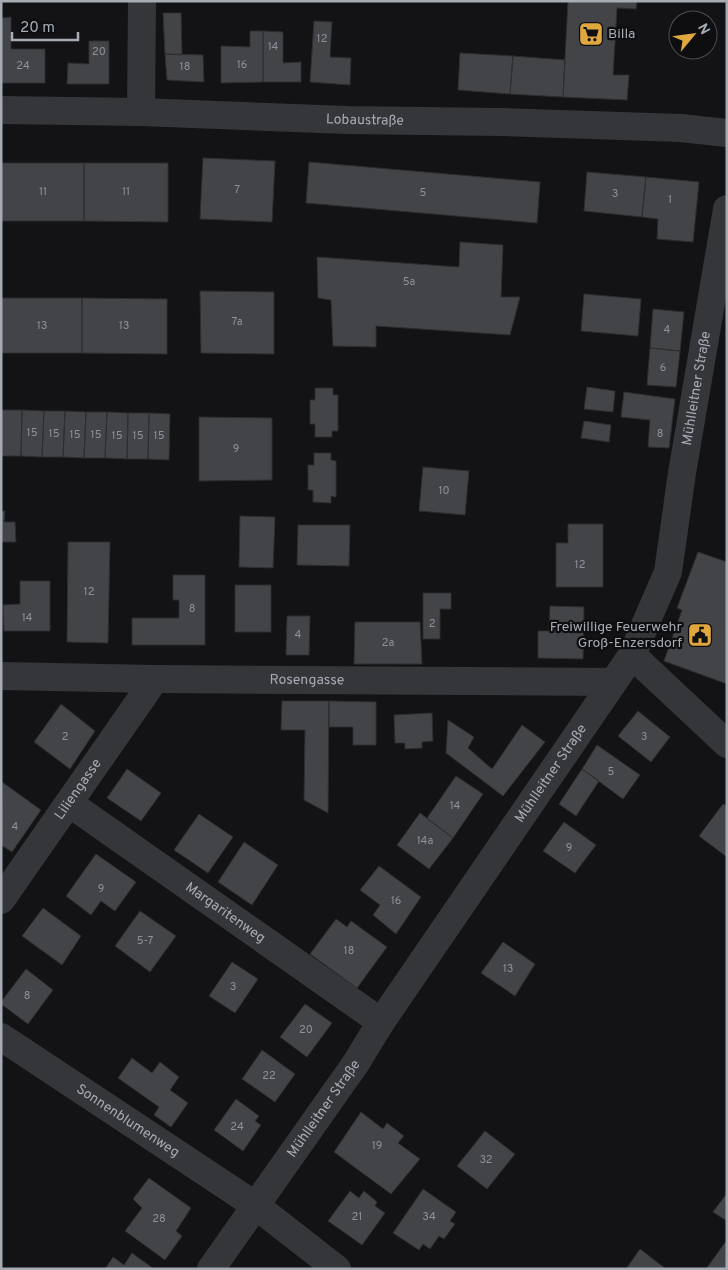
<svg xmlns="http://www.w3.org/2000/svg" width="728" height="1270" font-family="Overpass,sans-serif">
<rect width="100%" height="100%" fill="#131315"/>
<path fill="#434448" stroke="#2e2e31" d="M568 1H637L636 9 617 8 613 75H629L627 100 563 97Z
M163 13H181L182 55 165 54Z
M11 17V49H45V83H1V18Z
M314 21 332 22 330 57 351 58 350 85 310 82Z
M250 31H263V82L221 83V46L250 47Z
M263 31 283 32V63L301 62V82H263Z
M89 41H109V84H67L68 63 89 64Z
M460 53 513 56 510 94 458 90Z
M165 54 203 55 204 82 167 80Z
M513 56 565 60 563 97 510 94Z
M203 158 275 161 272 222 200 219Z
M309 162 540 182 537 223 306 203Z
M1 163H84V221H1Z
M84 163H168V222L84 221Z
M587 172 646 177 642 217 584 211Z
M646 177 699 182 693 242 657 239 658 219 642 217Z
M460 242 503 245 501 297H520L510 335 376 326V347L333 346 331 300 318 298 317 257 459 267Z
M200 291 274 292V354L201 353Z
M584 294 641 299 638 336 581 331Z
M1 298H82V353H1Z
M82 298 167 299V354L82 353Z
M653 309 684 312 680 351 650 348Z
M650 348 680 351 676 387 647 385Z
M587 387 615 391 613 412 584 409Z
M315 388H333V395H338V431H332V437H315V424H310V400H315Z
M624 392 675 399 669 448 648 447 650 420 621 417Z
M1 410H22L21 456H1Z
M22 410 44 411 42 457 21 456Z
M44 411H65L63 457H42Z
M65 411 86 412 84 458 63 457Z
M86 412H107L105 458H84Z
M107 412 128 413 127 459 105 458Z
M128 413H149L148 459H127Z
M149 413 170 414 169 460 148 459Z
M199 417 272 418V480L199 481Z
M584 421 611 425 609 442 581 438Z
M314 453H331V460L336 461V497L331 496V503L313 502V490H308V465H314Z
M423 467 469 471 465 515 419 511Z
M1 511H5L4 522H15L16 542H1Z
M240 516 275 517 273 568 239 567Z
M568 524H603V587H556V543H568Z
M298 525H350L349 566 297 565Z
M68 542H110L108 643 67 642Z
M698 552 727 562V684L664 661 682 610 677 608Z
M173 575H205V645H132V618H179V600H173Z
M20 581H50V631H4L3 605 20 604Z
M235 585H271V632H235Z
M423 593H451V609H440V639H423Z
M550 606 584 607 583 659 538 658V631H549Z
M287 616H310L309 655H286Z
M355 622H420L422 664H354Z
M282 701H329L328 813 304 800 305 730H281Z
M329 701 376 702V745H353V727H329Z
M61 704 95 731 70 769 34 742Z
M638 711 670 737 651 762 618 736Z
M432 713 433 741 422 742V748L405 749V743H395L394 715Z
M448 720 474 737 468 748 492 769 522 725 545 742 503 796 446 753Z
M597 745 640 775 623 799 582 769Z
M127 769 161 793 141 821 107 798Z
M582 769 599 781 576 816 559 804Z
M456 776 483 794 453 838 427 818Z
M2 782 41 810 12 852 1 845Z
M723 804 727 806V857L699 836Z
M420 813 453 838 429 869 397 845Z
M199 814 233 837 208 873 174 850Z
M564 822 596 845 575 873 543 851Z
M244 842 278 865 252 905 218 882Z
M96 854 136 882 115 911 101 901 91 915 66 896Z
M379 866 421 897 396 934 373 915 380 905 360 890Z
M43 908 81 936 62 965 22 936Z
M140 911 176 936 150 972 115 946Z
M336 919 347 927 351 921 387 947 357 988 310 954Z
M503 942 535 964 515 996 481 973Z
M232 962 258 979 235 1013 209 996Z
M26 969 53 990 28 1024 1 1004V1002Z
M305 1004 332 1023 307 1057 280 1037Z
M262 1050 295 1074 275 1102 242 1079Z
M132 1058 152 1073 160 1062 179 1077 170 1090 188 1103 171 1127 154 1115 159 1107 118 1078Z
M236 1099 259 1116 255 1121 261 1125 243 1151 214 1130Z
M361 1112 383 1129 387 1123 404 1136 398 1143 420 1159 391 1194 334 1152Z
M485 1131 515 1154 487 1189 457 1166Z
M149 1178 191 1208 176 1231 182 1236 165 1260 125 1231 142 1208 133 1199Z
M423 1189 456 1212 450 1221 455 1224 444 1239 439 1236 430 1249 423 1244 419 1250 393 1233Z
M350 1191 359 1198 364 1191 377 1202 375 1206 385 1213 362 1245 328 1221Z
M727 1193V1221L713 1212Z
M727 1240V1269H706Z
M640 1249 666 1269H626Z
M132 1253 154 1269H105L113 1257 124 1265Z"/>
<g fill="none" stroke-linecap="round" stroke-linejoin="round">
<g stroke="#35363a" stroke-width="28">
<path id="s1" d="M1 110 141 112 347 120 500 122 681 128 727 133"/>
<path d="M141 112 142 1"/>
<path d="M632 655 727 744"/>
<path id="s2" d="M1 676 155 679 613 682"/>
<path id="s3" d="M69 803 381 1022"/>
<path id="s4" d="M1 900 155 679"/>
<path id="s5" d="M1 1037 255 1205 337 1269"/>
<path id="s6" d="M211 1269 356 1063 381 1022 632 655 668 572 682 473 727 209"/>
</g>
</g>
<defs>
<symbol id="supermarket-square" viewBox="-11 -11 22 22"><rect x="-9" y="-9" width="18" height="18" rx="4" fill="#e1a73f" stroke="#0e0e10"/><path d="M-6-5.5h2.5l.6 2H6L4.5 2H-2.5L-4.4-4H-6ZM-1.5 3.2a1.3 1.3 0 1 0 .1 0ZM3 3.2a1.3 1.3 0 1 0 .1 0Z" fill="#111"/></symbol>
<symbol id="civic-square" viewBox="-11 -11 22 22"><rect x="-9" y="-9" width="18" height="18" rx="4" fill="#e1a73f" stroke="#0e0e10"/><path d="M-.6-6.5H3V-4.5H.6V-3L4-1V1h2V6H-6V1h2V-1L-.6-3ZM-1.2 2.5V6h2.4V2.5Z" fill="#111"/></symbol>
</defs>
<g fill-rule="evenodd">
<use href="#supermarket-square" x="577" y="20" width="28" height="28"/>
<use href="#civic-square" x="686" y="621" width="28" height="28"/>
</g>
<g text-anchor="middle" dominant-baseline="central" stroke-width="4.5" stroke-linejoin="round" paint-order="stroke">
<g font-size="11" fill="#8d9199">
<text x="322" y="39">12</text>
<text x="273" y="47">14</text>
<text x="99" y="52">20</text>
<text x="242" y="65">16</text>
<text x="23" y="66">24</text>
<text x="185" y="67">18</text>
<text x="237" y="190">7</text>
<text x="43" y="192">11</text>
<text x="126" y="192">11</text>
<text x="423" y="193">5</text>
<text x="615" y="194">3</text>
<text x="670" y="200">1</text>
<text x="409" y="282">5a</text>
<text x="237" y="322">7a</text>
<text x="42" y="326">13</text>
<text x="124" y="326">13</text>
<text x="667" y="330">4</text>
<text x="663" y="368">6</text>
<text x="32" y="433">15</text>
<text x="54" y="434">15</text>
<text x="660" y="434">8</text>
<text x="75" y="435">15</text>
<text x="96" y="435">15</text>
<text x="117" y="436">15</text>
<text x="138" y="436">15</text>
<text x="159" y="436">15</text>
<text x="236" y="449">9</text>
<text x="444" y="491">10</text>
<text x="580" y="565">12</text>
<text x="89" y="592">12</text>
<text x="192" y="609">8</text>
<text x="27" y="618">14</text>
<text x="432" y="624">2</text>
<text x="298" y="635">4</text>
<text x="388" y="643">2a</text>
<text x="65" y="737">2</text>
<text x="644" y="737">3</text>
<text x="611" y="772">5</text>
<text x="455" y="806">14</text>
<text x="15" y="827">4</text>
<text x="425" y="841">14a</text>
<text x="569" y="848">9</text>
<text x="101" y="889">9</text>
<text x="396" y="901">16</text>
<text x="145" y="941">5-7</text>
<text x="349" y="951">18</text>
<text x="508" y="969">13</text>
<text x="233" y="987">3</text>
<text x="27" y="996">8</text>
<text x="306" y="1030">20</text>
<text x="269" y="1076">22</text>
<text x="237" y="1127">24</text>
<text x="377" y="1146">19</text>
<text x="486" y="1160">32</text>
<text x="357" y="1217">21</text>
<text x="429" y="1217">34</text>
<text x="159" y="1219">28</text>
</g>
<g font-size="14" fill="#a6abb4" stroke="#0e0e10" text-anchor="start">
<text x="608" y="34">Billa</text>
<text x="682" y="627" text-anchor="end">Freiwillige Feuerwehr<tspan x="682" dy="16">Groß-Enzersdorf</tspan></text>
</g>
<g font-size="14" fill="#a6abb4" stroke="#0e0e10">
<text stroke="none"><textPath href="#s1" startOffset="364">Lobaustraße</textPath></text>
<text stroke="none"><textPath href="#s6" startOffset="1021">Mühlleitner Straße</textPath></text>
<text stroke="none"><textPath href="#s2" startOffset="306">Rosengasse</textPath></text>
<text stroke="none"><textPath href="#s6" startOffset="601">Mühlleitner Straße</textPath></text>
<text stroke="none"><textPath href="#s4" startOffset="135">Liliengasse</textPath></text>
<text stroke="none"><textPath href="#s3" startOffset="191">Margaritenweg</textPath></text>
<text stroke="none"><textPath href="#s6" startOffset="196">Mühlleitner Straße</textPath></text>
<text stroke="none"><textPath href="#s5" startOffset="152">Sonnenblumenweg</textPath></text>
</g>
</g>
<rect width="728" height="1270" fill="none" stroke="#a6abb4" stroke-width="5"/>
<g transform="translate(693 35) rotate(61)"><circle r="24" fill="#0e0e10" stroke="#4b4d52"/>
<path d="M0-4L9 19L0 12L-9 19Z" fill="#e1a73f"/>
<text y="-8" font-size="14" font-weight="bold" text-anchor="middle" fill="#a6abb4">N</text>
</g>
<path d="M12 32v8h66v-8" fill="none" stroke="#a6abb4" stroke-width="2.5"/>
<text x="20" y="32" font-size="15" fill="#a6abb4" stroke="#0e0e10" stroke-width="4" paint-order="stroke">20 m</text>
</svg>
